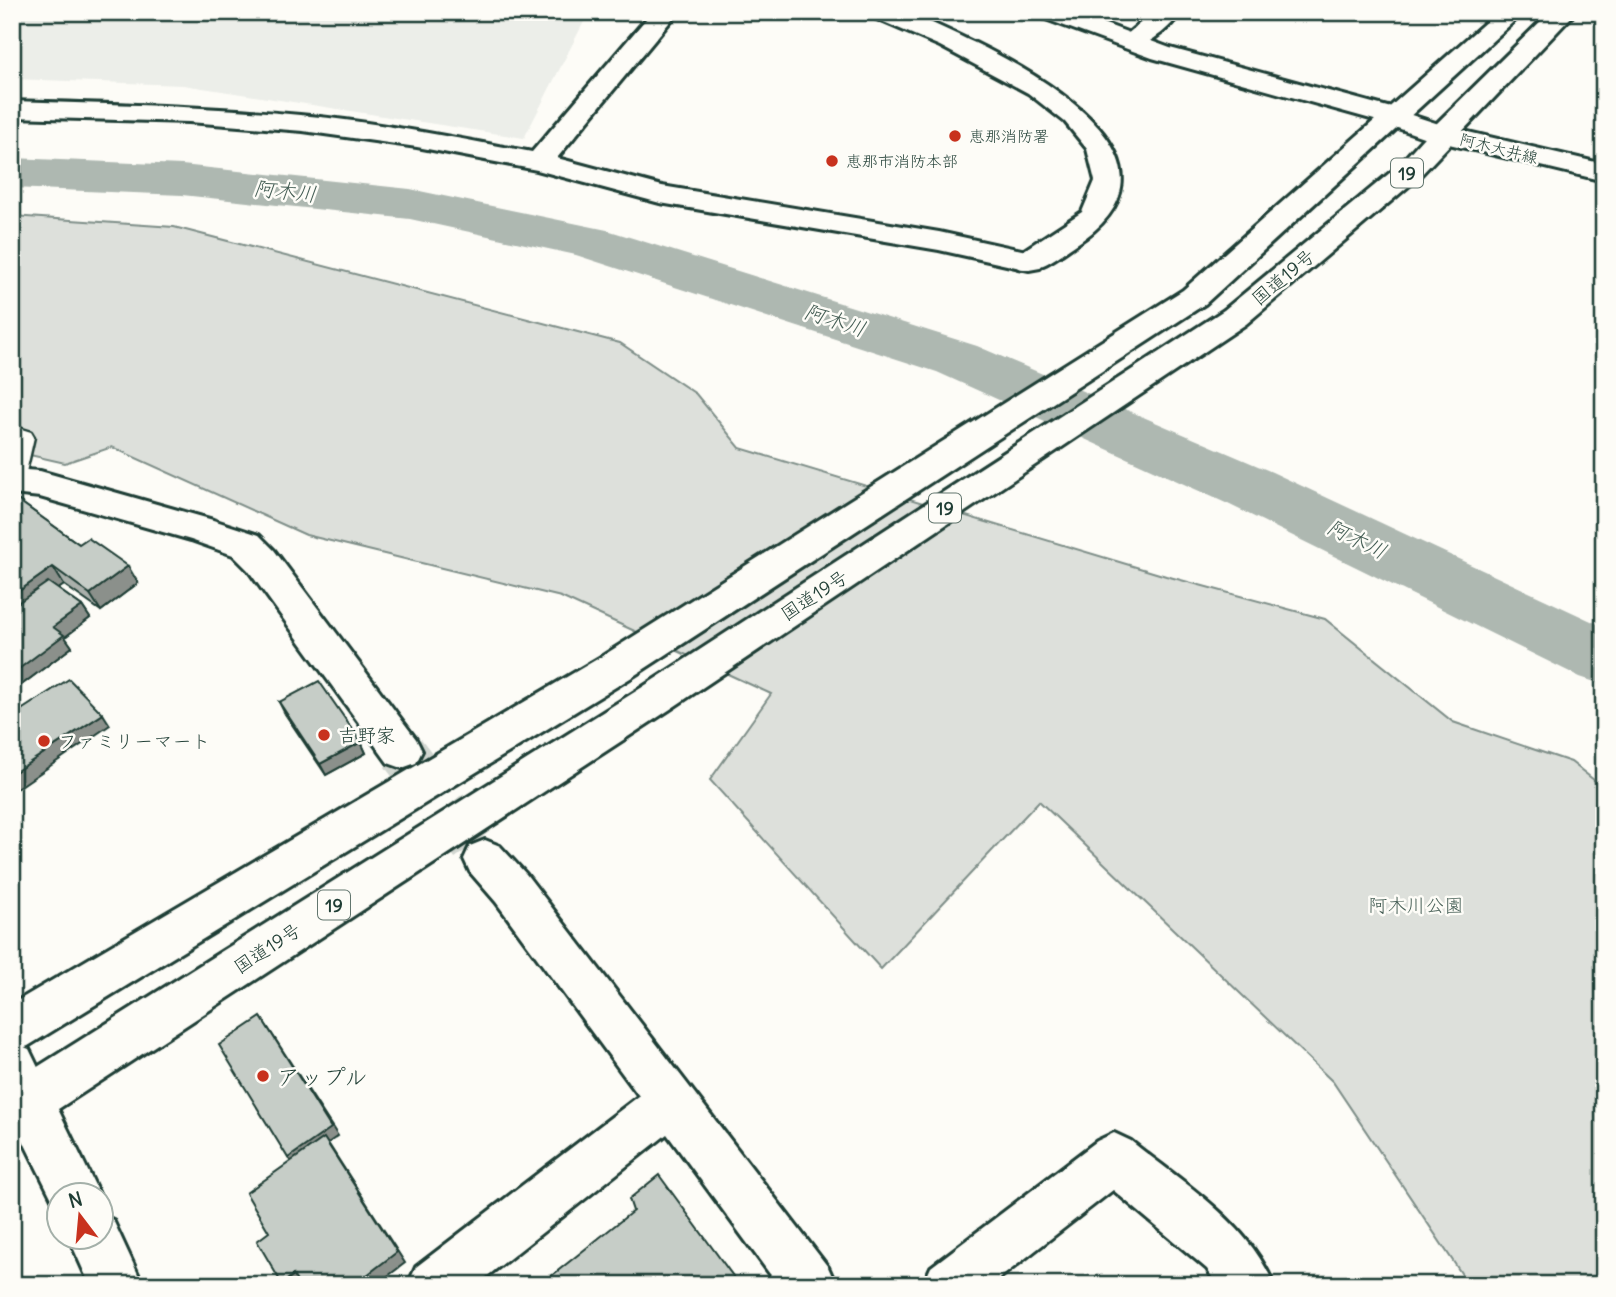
<svg xmlns="http://www.w3.org/2000/svg" width="1616" height="1297" font-family="Delius,'Klee One',sans-serif">
<rect width="100%" height="100%" fill="#fdfcf7"/>
<filter id="ink" filterUnits="userSpaceOnUse"><feTurbulence type="fractalNoise" baseFrequency=".0143" numOctaves="2"/><feDisplacementMap in="SourceGraphic" scale="14" xChannelSelector="R" yChannelSelector="G"/><feConvolveMatrix kernelMatrix="1 2 1 2 8 2 1 2 1" color-interpolation-filters="sRGB"/></filter>
<g filter="url(#ink)">
<path fill="#eceee9" d="M12 12H589L524 138 183 85 12 79Z"/>
<path fill="#dde0db" stroke="#7e8e88" stroke-width="2" d="M12 216 174 227 620 343 696 394 740 448 1166 576 1325 619 1453 722 1571 762 1604 788V1285H1469L1333 1082 1039 801 881 969 710 780 771 694 561 597 306 535 112 447 65 463 12 451Z"/>
<g fill="none" stroke-linecap="round" stroke-linejoin="round">
<path fill="#aeb8b1" fill-rule="evenodd" d="M12 158 182 165 410 189 607 230 977 346 1272 472 1604 627V685L1580 677 1228 504 937 372 576 255 410 219 182 195 12 188Z"/>
<path stroke="#d1d6d0" stroke-width="36" stroke-dasharray="36 18" stroke-linecap="butt" d="M402 751 405 754"/>
<path stroke="#d1d6d0" stroke-width="46" stroke-dasharray="46 23" stroke-linecap="butt" d="M403 753 485 859"/>
<defs>
<path id="service" d="M12 426 31 432 34 437 24 481 21 486 14 488Z"/>
<path id="minor" d="M652 12H678L557 158 662 186 939 232 1040 254 1044 261 1040 268 1029 270 939 250 660 203 537 170 417 147 303 131 189 122 12 117V101C108 104 204 106 300 115 378 122 455 138 532 152Z
M1153 12H1181C1170 29 1142 52 1122 47L1118 42Z
M12 469 40 471 213 520 259 535 274 550 416 739 422 751 416 763 402 768 388 763 248 570 233 555 191 540 40 497 12 494Z
M485 840 500 846 526 874 828 1267 836 1285H778L667 1134 476 1285H408L416 1267 639 1096 496 902 470 872 464 859 470 846Z
M1114 1133 1131 1141C1183 1183 1248 1222 1274 1285H1217L1207 1269 1113 1190 991 1285H923L931 1267 1097 1141Z"/>
<path id="tertiary" d="M869 12C880 12 895 10 906 13 929 20 953 33 975 43 1048 79 1198 165 1075 245 1058 256 1040 273 1018 268L1014 261 1018 254 1082 212 1095 181 1087 149 1065 122 1028 93 940 46 872 17Z
M1037 12H1073L1170 48 1406 112 1410 118 1406 124 1396 126 1152 58 1040 17Z
M12 1042 29 1049 100 1196H60V1215L12 1118Z
M102 1215 113 1220 143 1285H90L69 1238H102Z"/>
<path id="secondary" d="M1396 110 1451 128 1604 164V181L1432 140 1386 124 1382 118 1386 112Z"/>
<path id="trunk" d="M1497 12H1524L1205 304 632 677 28 1046 12 1052V1004L604 655 1183 290Z
M1550 12H1576L1417 179 1246 324 669 710 29 1128 12 1135V1083L641 688 1224 310 1397 167 1432 128Z"/>
</defs>
<use href="#service" stroke="#1f3d34" stroke-width="5"/>
<use href="#minor" stroke="#1f3d34" stroke-width="6"/>
<use href="#tertiary" stroke="#1f3d34" stroke-width="6"/>
<use href="#secondary" stroke="#1f3d34" stroke-width="6"/>
<use href="#trunk" stroke="#1f3d34" stroke-width="6"/>
<use href="#service" fill="#fdfcf7" fill-rule="evenodd"/>
<use href="#minor" fill="#fdfcf7" fill-rule="evenodd"/>
<use href="#tertiary" fill="#fdfcf7" fill-rule="evenodd"/>
<use href="#secondary" fill="#fdfcf7" fill-rule="evenodd"/>
<use href="#trunk" fill="#fdfcf7" fill-rule="evenodd"/>
</g>
<path fill="#aab0ab" stroke="#1f3d34" stroke-width="2" d="M12 496 79 544 138 583 101 611 64 585 58 589 82 606 90 618 65 637 72 647 12 692Z
M279 702 361 742 366 753 326 775 285 714Z"/>
<path fill="#8b908b" stroke="#1f3d34" stroke-width="2" d="M128 566 138 583 101 611 90 594Z
M53 567 64 585 12 622V596Z
M82 606 90 618 65 637 72 647 12 692V674L53 627Z
M103 714 110 725 15 790 12 787V774Z
M361 742 366 753 326 775 320 764Z
M261 1017 338 1136 328 1143 405 1263 376 1285H354L295 1166 288 1158Z
M293 1275 303 1285 282 1284Z"/>
<path fill="#c6cdc7" stroke="#1f3d34" stroke-width="2" d="M12 496 79 544 88 538 128 566 90 594 53 567 12 596Z
M48 582 82 606 53 627 64 635 12 674V607Z
M69 679 103 714 12 774V716Z
M319 681 361 742 320 764 279 702Z
M261 1017 331 1128 288 1158 219 1045Z
M324 1138 397 1252 354 1285H299L293 1275 282 1284 257 1241 269 1232 246 1193Z
M659 1175 738 1283 736 1285H540L633 1211 629 1199Z"/>
</g>
<g fill="#c8321e" stroke="#fdfcf7" stroke-width="2.5">
<circle cx="955" cy="136" r="7"/>
<circle cx="832" cy="161" r="7"/>
<circle cx="324" cy="735" r="7"/>
<circle cx="44" cy="741" r="7"/>
<circle cx="263" cy="1076" r="7"/>
</g>
<g text-anchor="middle" dominant-baseline="central" stroke-width="5" stroke-linejoin="round" paint-order="stroke">
<g font-size="16" fill="#1f3d34" stroke="#fdfcf7" text-anchor="start">
<text x="969" y="136">恵那消防署</text>
<text x="846" y="161">恵那市消防本部</text>
</g>
<g font-size="16" fill="#1f3d34" stroke="#fdfcf7">
<text transform="translate(1499 148) rotate(14)">阿木大井線</text>
</g>
<g fill="#fdfcf7" stroke="#62766e" stroke-width="2">
<rect x="1391" y="158.5" width="32" height="29" rx="5"/>
<rect x="929" y="493.5" width="32" height="29" rx="5"/>
<rect x="318" y="890.5" width="32" height="29" rx="5"/>
</g>
<g font-size="18" font-weight="bold" fill="#1f3d34">
<text x="1407" y="173">19</text>
<text x="945" y="508">19</text>
<text x="334" y="905">19</text>
</g>
<g font-size="19" fill="#1f3d34" stroke="#fdfcf7">
<text transform="translate(1283 277) rotate(-40)">国道19号</text>
<text transform="translate(814 595) rotate(-33)">国道19号</text>
<text transform="translate(267 948) rotate(-33)">国道19号</text>
</g>
<g font-size="19" fill="#1f3d34" stroke="#fdfcf7" text-anchor="start">
<text x="338" y="735">吉野家</text>
<text x="58" y="741">ファミリーマート</text>
</g>
<g font-size="19" fill="#455e55" stroke="#fdfcf7">
<text x="1416" y="905">阿木川公園</text>
</g>
<g font-size="21" font-style="italic" fill="#435c53" stroke="#fdfcf7">
<text transform="translate(285 191) rotate(6)">阿木川</text>
<text transform="translate(835 320) rotate(18)">阿木川</text>
<text transform="translate(1357 539) rotate(26)">阿木川</text>
</g>
<g font-size="23" fill="#1f3d34" stroke="#fdfcf7" text-anchor="start">
<text x="277" y="1076">アップル</text>
</g>
</g>
<rect width="1616" height="1297" fill="none" stroke="#fdfcf7" stroke-width="42"/>
<rect x="21" y="21" width="1574" height="1255" fill="none" stroke="#1f3d34" stroke-width="2.5" filter="url(#ink)"/>
<g transform="translate(80 1216) rotate(344)"><circle r="33" fill="#fdfcf7" stroke="#a4b0a9" stroke-width="2"/>
<path d="M0-5L12 26L0 18L-12 26Z" fill="#c8321e"/>
<text y="-10" font-size="19" font-weight="bold" text-anchor="middle" fill="#1f3d34">N</text>
</g>
</svg>
